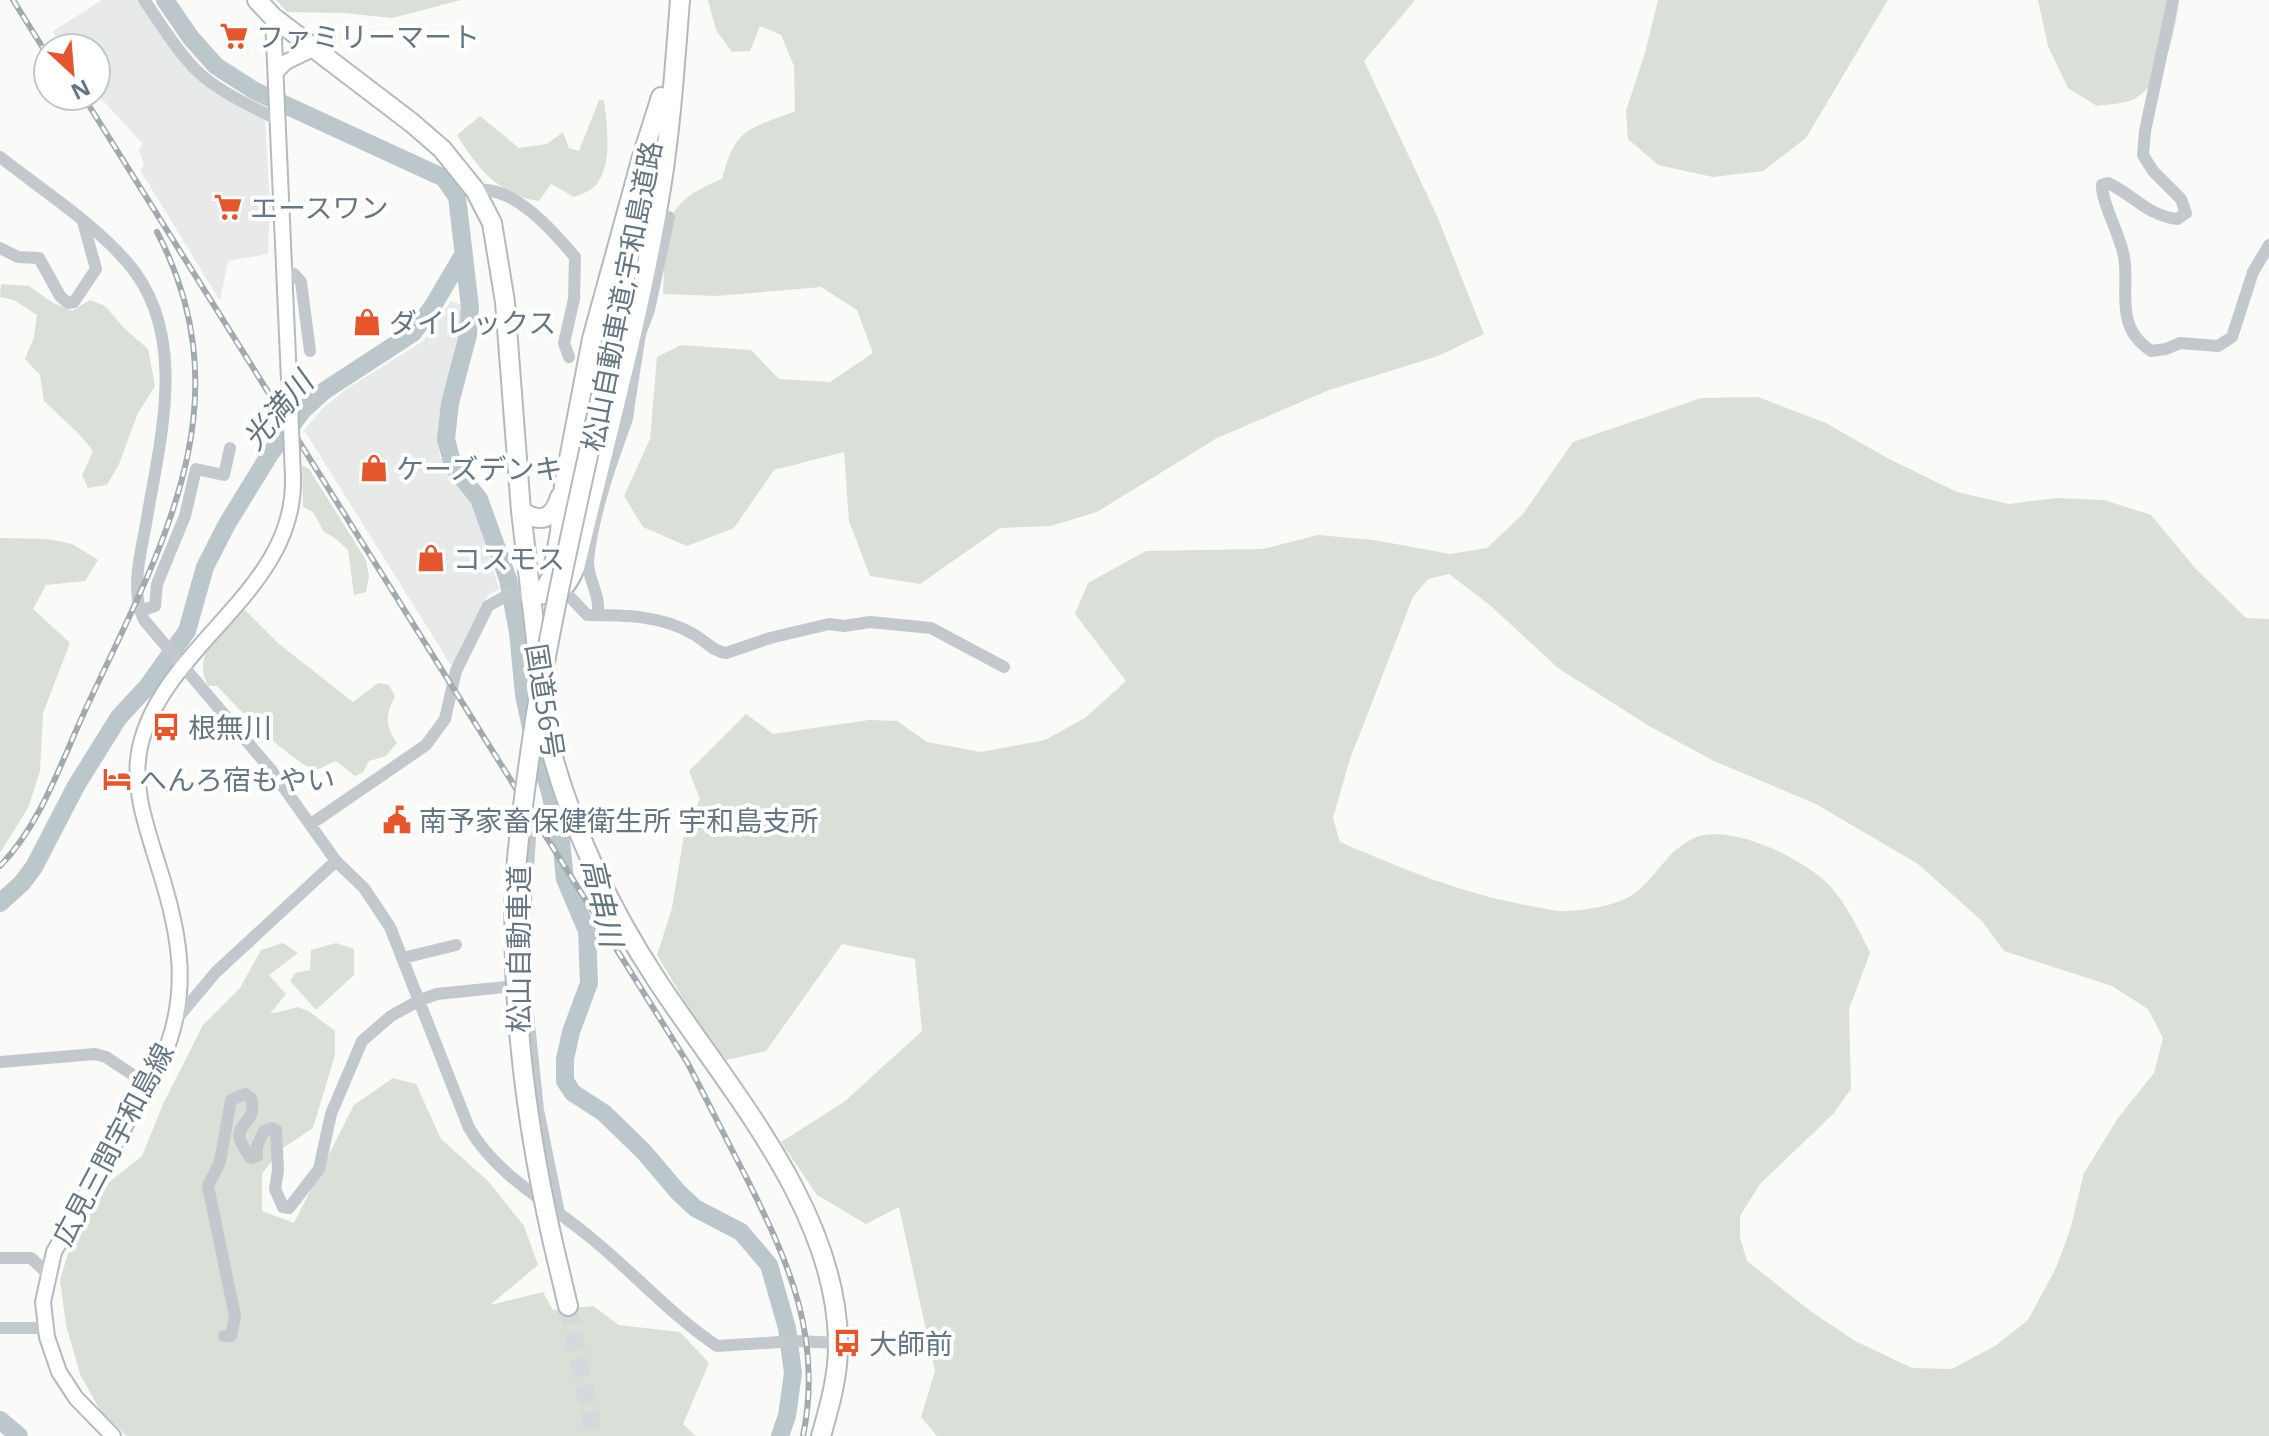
<svg xmlns="http://www.w3.org/2000/svg" width="2269" height="1436" font-family="'Open Sans','Noto Sans JP',sans-serif">
<rect width="100%" height="100%" fill="#fafaf8"/>
<path fill="#e8e9e9" d="M102 0H139L212 89 265 120 270 205 268 254 228 261 220 301 140 170 144 166 139 149 143 144 96 93V48H63L53 31Z
M451 301 462 305 461 328 455 358 442 396 438 431 440 457 477 512 499 589 487 596 452 667 304 430 323 408 345 390 423 341Z"/>
<path fill="#dadfd7" fill-rule="evenodd" d="M276 0H461L392 18 344 13 287 12Z
M708 0H1415L1364 61 1437 216 1484 334 1438 356 1329 390 1217 438 1097 512 1051 526 1000 528 920 584 870 576 849 521 844 452 774 470 734 528 687 546 643 527 624 496 650 439 657 357 681 345 751 350 779 379 830 382 873 353 857 310 821 287 717 296 663 294C667 231 656 205 722 179 736 126 748 130 795 111L794 66 781 35 760 26 750 51 732 52 716 30Z
M1658 0H1888L1806 138 1763 171 1713 177 1658 165 1628 139 1626 111 1645 53Z
M2038 0H2179C2175 33 2166 81 2134 99 2124 104 2108 104 2097 106L2068 88 2048 46Z
M599 100H604C607 125 613 164 596 185 591 191 581 194 574 197L551 184 539 201C499 195 477 168 457 135L480 116 519 148 547 144 563 132 569 148 579 151Z
M1 284 29 286 53 303 72 311 90 300 105 306 125 329 148 349 155 386 138 413 119 464 107 485 88 488 82 475 93 451 80 435 44 401 40 375 25 359 34 337 37 315 14 300 0 297Z
M1758 397 1826 423 1889 459 1957 492 2009 504 2056 498 2104 500 2151 515 2196 569 2246 618 2269 619V1436H937L921 1417 935 1371 899 1207 866 1224 817 1195 781 1142 844 1102 922 1031 915 959 842 944 766 1051 726 1060 698 1024 657 955 672 908 684 835 700 799 689 771 746 714 773 734 869 720 897 721 927 742 981 752 1045 740 1085 718 1126 681 1075 614 1088 583 1146 551 1263 549 1318 535 1374 540 1450 554 1487 548 1523 514 1573 442 1701 398ZM1449 574 1491 606 1558 668 1649 726 1714 761 1816 804 1918 864 1982 921 2004 951 2112 986 2148 1009 2163 1038 2154 1073 2118 1118 2084 1173 2070 1230 2056 1268 2028 1320 1995 1346 1952 1369 1912 1368 1855 1341 1813 1313 1747 1261 1740 1238V1216L1760 1184 1833 1114 1851 1089 1849 1009 1870 953C1859 930 1847 905 1830 886 1805 859 1728 821 1692 839 1667 852 1660 871 1640 889 1624 905 1588 910 1566 911 1554 912 1541 907 1530 906 1464 894 1402 869 1340 842L1333 818 1350 759 1413 597 1428 579Z
M302 465 309 469 366 560 369 577 366 592 354 595 348 550 335 538 324 532 313 512 303 507Z
M0 538 47 539 72 544 98 560 85 581 46 585 33 609 70 643 43 713 40 771 28 808 0 853Z
M243 608 279 644 353 702 378 683 389 685 395 696C385 716 385 724 397 743L386 756 369 761 363 772 355 776 336 761 314 771C278 749 246 717 217 686H208C191 652 222 632 243 608Z
M283 943 298 953 269 975 286 994 270 1014 298 1007 310 1012 335 1031V1055L313 1128 280 1150 262 1174V1211L294 1223 354 1105 393 1078 416 1084 441 1139 488 1181 524 1226 538 1265 490 1305 543 1292 553 1310 593 1306 619 1325 680 1332 709 1363 683 1424 696 1436H127L101 1412 80 1374 66 1325 60 1280 71 1244 104 1186 142 1156 164 1102 203 1025 240 988 261 950Z
M336 943 354 949V975L316 1010 290 981 295 973 310 970 311 950Z"/>
<g fill="none" stroke-linecap="round" stroke-linejoin="round">
<path stroke="#bbc7cb" stroke-width="18" d="M165 0 191 38 216 66 255 91 444 178 457 197 470 307 468 335 450 403 446 439 453 466 479 499 508 579 518 632 524 695 535 747 549 788 561 841 565 879 587 931 589 983 571 1032 565 1059V1081L573 1093 604 1113 644 1152 678 1192 695 1208 741 1232 769 1265 787 1328 793 1373 787 1416 780 1436
M0 903 22 883 34 867 76 786 119 717 147 687 187 631 205 567 227 524 270 454 303 410 324 391 413 333 433 306 463 255
M0 1420 19 1436"/>
<path stroke="#d5d9db" stroke-width="18" stroke-dasharray="18 9" stroke-linecap="butt" d="M568 1306 594 1436"/>
<defs>
<path id="major" d="M273 17 289 380
M276 72 286 62 315 48
M113 1436 76 1398 59 1372 47 1337 43 1302 54 1252 161 1062C194 989 178 927 155 855 144 820 132 783 140 747 163 644 297 591 293 477"/>
<path id="highway" d="M257 0 273 17 412 123 442 149 475 190 492 223 505 302 521 511 547 734C568 821 609 908 658 982 728 1088 836 1209 838 1341 839 1373 830 1405 821 1436
M606 373 638 211
M521 511C541 524 553 519 560 497
M532 595C558 594 564 593 575 568 605 442 640 316 661 188 671 126 675 63 680 0
M532 595 546 587 552 576 560 532 564 485 592 339 642 157 661 97
M553 1243 568 1306"/>
</defs>
<use href="#major" stroke="#b5babe" stroke-width="18"/>
<use href="#highway" stroke="#b4b9bd" stroke-width="22"/>
<path stroke="#c3c8cc" stroke-width="12" d="M144 0C161 24 176 50 197 71 219 92 251 106 278 120
M2173 0 2145 131 2143 155 2153 171 2181 199 2186 213 2177 219C2147 215 2135 196 2108 183L2102 185C2101 202 2121 236 2124 257 2128 278 2122 301 2128 321 2132 335 2140 343 2151 351L2166 349 2180 343 2218 346 2232 337 2253 272 2269 245
M0 157C42 190 91 221 127 262 189 333 161 435 147 518 142 550 129 589 144 620L272 771 336 861 364 888 390 927 469 1128C497 1176 549 1203 591 1238 634 1273 671 1315 717 1346L796 1341 838 1343
M475 190C514 185 553 231 575 257L574 299 564 343 569 357
M0 248 18 257 39 258 60 296 68 303 74 302 96 269 83 222
M285 271 294 274 301 282 310 351
M629 404 640 334 649 310 669 217
M555 587 572 599 587 615C623 615 661 615 693 634 705 640 713 652 726 653L770 638 829 624 844 626 870 622 931 628 1004 667
M140 611 155 606 157 584 185 516 196 469 224 475 230 448
M597 615C602 596 587 579 588 560 593 513 611 463 627 419L629 404 625 400
M311 824 426 745 445 719 456 671 488 606 506 596 532 595
M403 958 456 945
M525 985 524 934 530 837
M174 1022 216 972 336 861
M0 1062 95 1054 106 1057 148 1085
M0 1258H31L47 1273
M0 1328H46
M224 1336H231L235 1316 208 1186 220 1162 231 1100 245 1094 251 1098C260 1130 221 1120 251 1158L257 1156V1146L264 1131 272 1128 276 1130 278 1170 275 1189 283 1207 289 1208 319 1169 331 1114 362 1041 391 1016 420 1000 437 994 525 985 538 1110 559 1213"/>
<use href="#major" stroke="#fff" stroke-width="14"/>
<use href="#highway" stroke="#fff" stroke-width="18"/>
<defs>
<path id="rail" d="M13 0 48 56
M83 96 687 1062C707 1100 726 1139 746 1177 789 1263 823 1338 803 1436
M0 866C43 822 63 756 89 702 162 546 246 402 157 232"/>
</defs>
<use href="#rail" stroke="#a2aab0" stroke-width="6"/>
<use href="#rail" stroke="#fff" stroke-width="3" stroke-dasharray="9" stroke-linecap="butt"/>
<defs>
<path id="major-bridge" d="M289 380 293 477"/>
<path id="highway-bridge" d="M553 1243C526 1125 511 1008 515 887 517 843 524 798 530 754 548 626 579 500 606 373"/>
</defs>
<use href="#major-bridge" stroke="#b5babe" stroke-width="18" stroke-linecap="butt"/>
<use href="#highway-bridge" stroke="#b4b9bd" stroke-width="22" stroke-linecap="butt"/>
<use href="#major-bridge" stroke="#fff" stroke-width="14"/>
<use href="#highway-bridge" stroke="#fff" stroke-width="18"/>
</g>
<defs>
<symbol id="supermarket-bare" viewBox="-9 -9 18 18"><path d="M-6-5.5h2.5l.6 2H6L4.5 2H-2.5L-4.4-4H-6ZM-1.5 3.2a1.3 1.3 0 1 0 .1 0ZM3 3.2a1.3 1.3 0 1 0 .1 0Z" fill="#e4572e" stroke="#fff" stroke-width="2.5" paint-order="stroke"/></symbol>
<symbol id="shop-bare" viewBox="-9 -9 18 18"><path d="M-5-2.5h2.3a2.7 3.5 0 0 1 5.4 0H5L5.5 6h-11ZM-1.5-2.5h3a1.5 2.3 0 0 0-3 0Z" fill="#e4572e" stroke="#fff" stroke-width="2.5" paint-order="stroke"/></symbol>
<symbol id="bus-bare" viewBox="-9 -9 18 18"><path d="M-5-6H5V4H4V6H2V4H-2V6H-4V4H-5ZM-3.5-4V0h7V-4ZM-3.5 1.2v1.5H-2V1.2ZM2 1.2v1.5H3.5V1.2Z" fill="#e4572e" stroke="#fff" stroke-width="2.5" paint-order="stroke"/></symbol>
<symbol id="hotel-bare" viewBox="-9 -9 18 18"><path d="M-6-4.5h1.5V1H6V5H4.5V3h-9V5H-6ZM-4 0a1.8 1.8 0 1 1 3.6 0ZM.5 0V-2.5h3Q6-2.5 6 0Z" fill="#e4572e" stroke="#fff" stroke-width="2.5" paint-order="stroke"/></symbol>
<symbol id="civic-bare" viewBox="-9 -9 18 18"><path d="M-.6-6.5H3V-4.5H.6V-3L4-1V1h2V6H-6V1h2V-1L-.6-3ZM-1.2 2.5V6h2.4V2.5Z" fill="#e4572e" stroke="#fff" stroke-width="2.5" paint-order="stroke"/></symbol>
</defs>
<g fill-rule="evenodd">
<use href="#supermarket-bare" x="214" y="16" width="40" height="40"/>
<use href="#supermarket-bare" x="208" y="187" width="40" height="40"/>
<use href="#shop-bare" x="347" y="302" width="40" height="40"/>
<use href="#shop-bare" x="354" y="448" width="40" height="40"/>
<use href="#shop-bare" x="411" y="538" width="40" height="40"/>
<use href="#bus-bare" x="146" y="707" width="40" height="40"/>
<use href="#hotel-bare" x="97" y="759" width="40" height="40"/>
<use href="#civic-bare" x="377" y="800" width="40" height="40"/>
<use href="#bus-bare" x="827" y="1323" width="40" height="40"/>
</g>
<g text-anchor="middle" dominant-baseline="central" stroke-width="8" stroke-linejoin="round" paint-order="stroke">
<g font-size="28" fill="#657683" stroke="#fff" text-anchor="start">
<text x="256" y="36">ファミリーマート</text>
<text x="250" y="207">エースワン</text>
<text x="389" y="322">ダイレックス</text>
<text x="396" y="468">ケーズデンキ</text>
<text x="453" y="558">コスモス</text>
<text x="188" y="727">根無川</text>
<text x="139" y="779">へんろ宿もやい</text>
<text x="419" y="820">南予家畜保健衛生所 宇和島支所</text>
<text x="869" y="1343">大師前</text>
</g>
<g font-size="28" fill="#657683" stroke="#fff">
<text transform="translate(621 296) rotate(-79)">松山自動車道;宇和島道路</text>
<text transform="translate(546 701) rotate(81)">国道56号</text>
<text transform="translate(518 949) rotate(-90)">松山自動車道</text>
<text transform="translate(112 1144) rotate(-62)">広見三間宇和島線</text>
</g>
<g font-size="30" font-style="italic" fill="#60757c" stroke="#fff">
<text transform="translate(277 410) rotate(-50)">光満川</text>
<text transform="translate(603 902) rotate(77)">高串川</text>
</g>
</g>
<g transform="translate(72 72) rotate(154)"><circle r="38" fill="#ffffff" stroke="#c1c8cd" stroke-width="2"/>
<path d="M0-6L14 30L0 20L-14 30Z" fill="#e4572e"/>
<text y="-12" font-size="22" font-weight="bold" text-anchor="middle" fill="#657683">N</text>
</g>
</svg>
